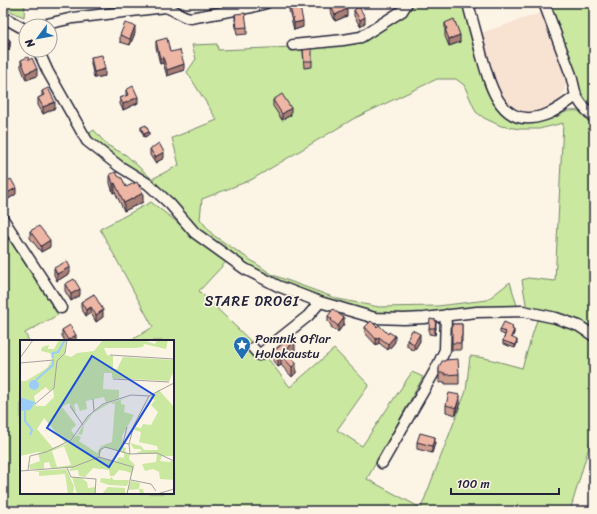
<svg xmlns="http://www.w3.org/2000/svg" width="597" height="514" font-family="Sriracha,sans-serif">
<rect width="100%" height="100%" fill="#fcf5e5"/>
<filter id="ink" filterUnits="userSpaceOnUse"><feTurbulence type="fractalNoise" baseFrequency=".025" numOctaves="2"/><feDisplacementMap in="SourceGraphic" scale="8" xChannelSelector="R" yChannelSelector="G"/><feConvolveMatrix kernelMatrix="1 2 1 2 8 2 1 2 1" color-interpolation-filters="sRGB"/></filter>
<g filter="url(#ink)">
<path fill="#f8e2d2" d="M543 12 568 78 564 92 558 103 545 110 535 114 524 113 513 110 504 102 498 93 481 33Z"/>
<path fill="#cae89f" stroke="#76856d" d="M3 3H25L24 17 3 8Z
M410 3H463L485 87C497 116 518 129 548 120 562 116 563 109 580 111L576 78 548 3H594V333L527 310 522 280 528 278 555 281 563 123 539 129H520L501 126 484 118 476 112 464 85 456 79H437L353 119 251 180 202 199 200 219 213 235 273 275 338 299 379 307 438 306 487 300 510 282 518 309 407 317 365 312 281 284 219 249 94 144 88 134 94 130 107 145 126 155 152 179 179 165 172 138 217 120 187 72 196 59 192 45 217 44 218 50 344 45 365 39Z
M151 202 227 261 199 291 265 355 290 387 334 349 369 385 337 430 362 446 412 372 423 377 367 479 421 508 466 391 470 356 485 358 522 368 537 320 563 323 594 339V430L570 511H3V230L58 315 25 333 29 341H21V493H173V341H130L153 327 100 229Z"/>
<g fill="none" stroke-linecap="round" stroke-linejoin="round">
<defs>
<path id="minor" d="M468 3C472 20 477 36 481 53 490 85 500 131 545 115 557 111 566 103 576 96
M544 3 571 75 576 96 582 105 594 118
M3 17 26 30
M38 26 73 18 165 7C174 9 180 16 190 18L252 7 266 3
M293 45 343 40 361 37 402 11 407 3
M38 50 48 72 87 141 119 166 148 184 170 204 195 233 245 269 278 286 320 302 375 318 404 319 424 318 477 312 523 311 556 318 579 326 594 336
M3 219 61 308
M253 348 259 355 308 316 320 302
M382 463 436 369 445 350 446 315"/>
</defs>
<use href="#minor" stroke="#22223b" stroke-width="13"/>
<use href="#minor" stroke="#fcf5e5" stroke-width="10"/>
</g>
<path fill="#cd9d8e" stroke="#22223b" d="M289 3 303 27 294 30 289 10Z
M331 6 347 16 335 21 331 12Z
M354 10 365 23 360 26 354 16Z
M235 14 247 27V34L237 35 235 20Z
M445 23 460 42 449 46 445 36Z
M135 33 130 45 120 42V35Z
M3 36 10 40V46L9 50 5 48Z
M156 41 170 52 184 70 167 76 163 63 160 64 156 47Z
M303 50 312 61V67L304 68Z
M91 57 105 76 94 78 91 64Z
M21 60 37 76 26 80 21 67Z
M126 90 138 103 123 110 120 104V98L126 96Z
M42 91 55 108 43 114 38 105V98L42 96Z
M273 100 291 115 282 120 273 106Z
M141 127 149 135 144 137 141 130Z
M150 149 164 158 155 163 150 155Z
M110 174 118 176 126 187 143 202 124 211 115 192 113 193 110 183Z
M5 182 16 194 7 200 3 193V185L5 183Z
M30 231 50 247 41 252 30 238Z
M54 268 70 273 57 281 54 275Z
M65 284 80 295 71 301 65 291Z
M94 294 103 317 96 322 91 313 86 316 81 308V302Z
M328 316 344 324 338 332 331 327V325L328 322Z
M452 324H462V342H461V350H452Z
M365 327 395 342 388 350 379 343 376 345 365 333Z
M436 327 435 335 429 334V328Z
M513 329 514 333 512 338 517 343 515 348 503 344V341L505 335 500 333V330Z
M62 330 76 341H65L62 336Z
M407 340 420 341 414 351 407 346Z
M295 351 289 356 296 373 292 377 281 365 278 367 273 361V352Z
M439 368 459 374V384H445V382L439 383Z
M460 402 456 415 446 412V405Z
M417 442 435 443 432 453 417 449Z"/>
<path fill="#a77f74" stroke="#22223b" d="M347 9V16L335 21V15Z
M365 17V23L360 26V20Z
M303 21V27L294 30V23Z
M135 26V33L130 45V39Z
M460 35V42L449 46V39Z
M10 40V46L9 50V44Z
M5 42V48L3 52V45Z
M163 57V63L160 64V58Z
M184 64V70L167 76V70Z
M37 69V76L26 80V73Z
M105 69V76L94 78V72Z
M138 97V103L123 110V104Z
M55 102V108L43 114V107Z
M291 108V115L282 120V114Z
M149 132V135L144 137V134Z
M164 152V158L155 163V157Z
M115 183V192L113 193V184Z
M16 188V194L7 200V193Z
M143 193V202L124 211V203Z
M50 240V247L41 252V246Z
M70 267V273L57 281V274Z
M80 289V295L71 301V294Z
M91 307V313L86 316V310Z
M103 310V317L96 322V315Z
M344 318V324L338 332V326Z
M436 320V327L435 335V328Z
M514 330V333L511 341V337Z
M420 334V341L414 351V344Z
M76 335V341H68V340Z
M395 336V342L388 350V344Z
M379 337V343L376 345V339Z
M517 340V343L515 348V345Z
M295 341V351L285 360V350Z
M281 355V365L278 367V357Z
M296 363V373L292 377V367Z
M460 395V402L456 415V408Z
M435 437V443L432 453V446Z"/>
<path fill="#eeb6a5" stroke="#22223b" d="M289 3H299L303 21 294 23Z
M336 3H344L347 9 335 15 331 6Z
M359 7 365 17 360 20 354 10Z
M245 13 247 27 237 28 235 14Z
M454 19 460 35 449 39 445 29H447L445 23Z
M125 23 135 26 130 39 120 35Z
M3 36 10 40 9 44 5 42 3 45Z
M167 38 170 52 180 50 184 64 167 70 163 57 160 58 156 41Z
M312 49V61H304L303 50Z
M102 55 105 69 94 72 91 57Z
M28 57 29 60 32 58 37 69 26 73 21 60Z
M133 86 138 97 123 104 120 98 128 95 126 90Z
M48 88 55 102 43 107 38 98 44 95 42 91Z
M282 94 291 108 282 114 273 100Z
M146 125 149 132 144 134 141 127Z
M159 143 164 152 155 157 150 149Z
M116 172 118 176 122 178 126 187 137 182 143 193 124 203 115 183 113 184 110 174Z
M11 179 16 188 7 193 3 187V185L6 183 5 182Z
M39 226 50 240 41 246 30 231Z
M67 261 70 267 57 274 54 268Z
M74 279 80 289 71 294 65 284Z
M94 294 103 310 96 315 91 307 86 310 81 302Z
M333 309 344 318 338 326 331 320 332 319 328 316Z
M430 319 436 320 435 328H429Z
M371 321 377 327 379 325 388 334 389 332 395 336 388 344 379 337 376 339 365 327Z
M504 322 513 326 512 329 514 330 511 337 517 340 515 345 503 341 506 332 500 330Z
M452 324H462V336H461V343H452Z
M70 325 76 335 68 340 62 330Z
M412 330 420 334 414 344 407 340Z
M291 336 295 341 285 350 296 363 292 367 281 355 278 357 273 352Z
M458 359 459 374 445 375V373H439V368L442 361H445V360Z
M449 393 460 395 456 408 446 405Z
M420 433 435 437 432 446 417 442Z"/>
</g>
<defs>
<symbol id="sight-pin" viewBox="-11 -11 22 30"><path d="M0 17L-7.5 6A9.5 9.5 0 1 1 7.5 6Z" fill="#1f6fb2" stroke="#fcf5e5"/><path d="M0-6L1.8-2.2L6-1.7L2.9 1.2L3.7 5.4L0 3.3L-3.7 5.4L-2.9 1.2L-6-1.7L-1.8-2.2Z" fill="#fff"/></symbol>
</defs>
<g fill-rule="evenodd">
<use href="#sight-pin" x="232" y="335" width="20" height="27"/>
</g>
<g text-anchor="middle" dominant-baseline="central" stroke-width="3.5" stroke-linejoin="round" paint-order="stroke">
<g font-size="13" fill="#22223b" stroke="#fcf5e5" text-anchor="start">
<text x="255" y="338">Pomnik Ofiar<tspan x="255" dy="15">Holokaustu</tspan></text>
</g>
<g font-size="14" letter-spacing="1" fill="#22223b" stroke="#fcf5e5">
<text x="252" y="301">STARE DROGI</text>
</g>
</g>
<g transform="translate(20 340)">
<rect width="154" height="154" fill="#fcf5e5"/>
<path d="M39 0H46L45 15 51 17 57 13 74 11 83 0H123L135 4 137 0H148L146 9 124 4 123 7 115 8H84L87 15 93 16V29H97L103 17 154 20V31L149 41 92 38V33H84L83 49 99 50V58L86 63 84 57 66 61 67 69 60 71 57 63 54 65 57 78 49 63 42 67 56 85 51 90 55 96 45 103 24 78 17 89 33 108 46 104 57 95 61 97 59 101 77 113 81 106 92 102 95 64 90 63 73 73 64 85 62 95 58 94 66 80 69 76 83 65 112 56 101 60V64L105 65 104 72 114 75 102 96 103 107 106 108 105 113 110 114 109 119 115 125 107 146 89 145 80 142 81 138 90 139 91 137 94 140H109L111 133 105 131 99 130 94 136H90L89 130 73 128 65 137 59 136 58 130 50 131 49 129 53 128H31L29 122 24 123V129H10L9 125 20 121 18 113 24 112H18L0 116V123V41H6L27 28 32 20 30 13 21 11 22 7 29 5 28 9H34ZM26 47 29 51 33 49 34 57 25 66H16L14 56ZM44 106 51 125 37 127 32 111ZM83 107 104 113V118L99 117 96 121 78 117ZM139 50 154 67V116H142L140 121 149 122 154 120V140L140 139 139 132 133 129 125 131 122 124 136 122 137 114H114L121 111V109H114L110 103 121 106 124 110H138L137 106 119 102 121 92 114 90 115 87 121 88 123 84 131 85 138 72 131 65 135 60 130 57ZM46 129 54 146 53 154H48L45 134 19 136V132L14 131ZM52 137 61 138 67 142 68 148 76 147 75 154H57ZM111 141 120 143 119 149H123L124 154H120L119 149 108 150ZM88 147 105 148V154H82Z" fill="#cae89f" fill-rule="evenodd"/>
<path d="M9 45a5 5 0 1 1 10 0a5 5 0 1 1-10 0ZM0 57 15 62V63L10 70 0 71Z" fill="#9cccf8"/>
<path fill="none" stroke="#9cccf8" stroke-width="2" d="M33 18V13L38 12 45 0M16 40 33 25V21M5 71V81L12 90 10 95"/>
<path fill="none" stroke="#a5a1a1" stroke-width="1" d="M90 15 154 19M0 18 13 0M0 23 34 20M93 39 149 42M73 59 74 71M15 64 34 48 37 21 45 13 47 0M50 66 63 85M107 87 103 103 109 104M110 114 109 104 114 85 129 56M79 117 80 110 85 107 110 114 137 113 154 121M47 128 51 137 76 139 75 154M8 130 10 116 26 112 51 100 68 76 83 64 111 55 129 56 154 43M0 131 53 127 79 117 113 127 107 154M111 140 131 144 136 151M137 154 154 149"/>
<path fill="#1d4ed8" fill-opacity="0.15" stroke="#1d4ed8" stroke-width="2" d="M72 16 134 55 89 127 27 88Z"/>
<rect width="154" height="154" fill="none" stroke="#22223b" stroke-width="2"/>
</g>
<rect width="597" height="514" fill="none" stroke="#fcf5e5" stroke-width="16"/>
<rect x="8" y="8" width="581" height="498" fill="none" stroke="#22223b" stroke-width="1.5" filter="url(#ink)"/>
<g transform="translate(38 38) rotate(238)"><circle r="19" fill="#fcf5e5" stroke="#a5a1a1"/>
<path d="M0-3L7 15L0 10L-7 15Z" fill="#1f6fb2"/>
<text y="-6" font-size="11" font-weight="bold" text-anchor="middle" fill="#22223b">N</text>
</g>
<path d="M451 488v6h108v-6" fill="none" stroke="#22223b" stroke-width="2"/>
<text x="457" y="488" font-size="12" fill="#22223b" stroke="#fcf5e5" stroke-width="3" paint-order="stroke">100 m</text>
</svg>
